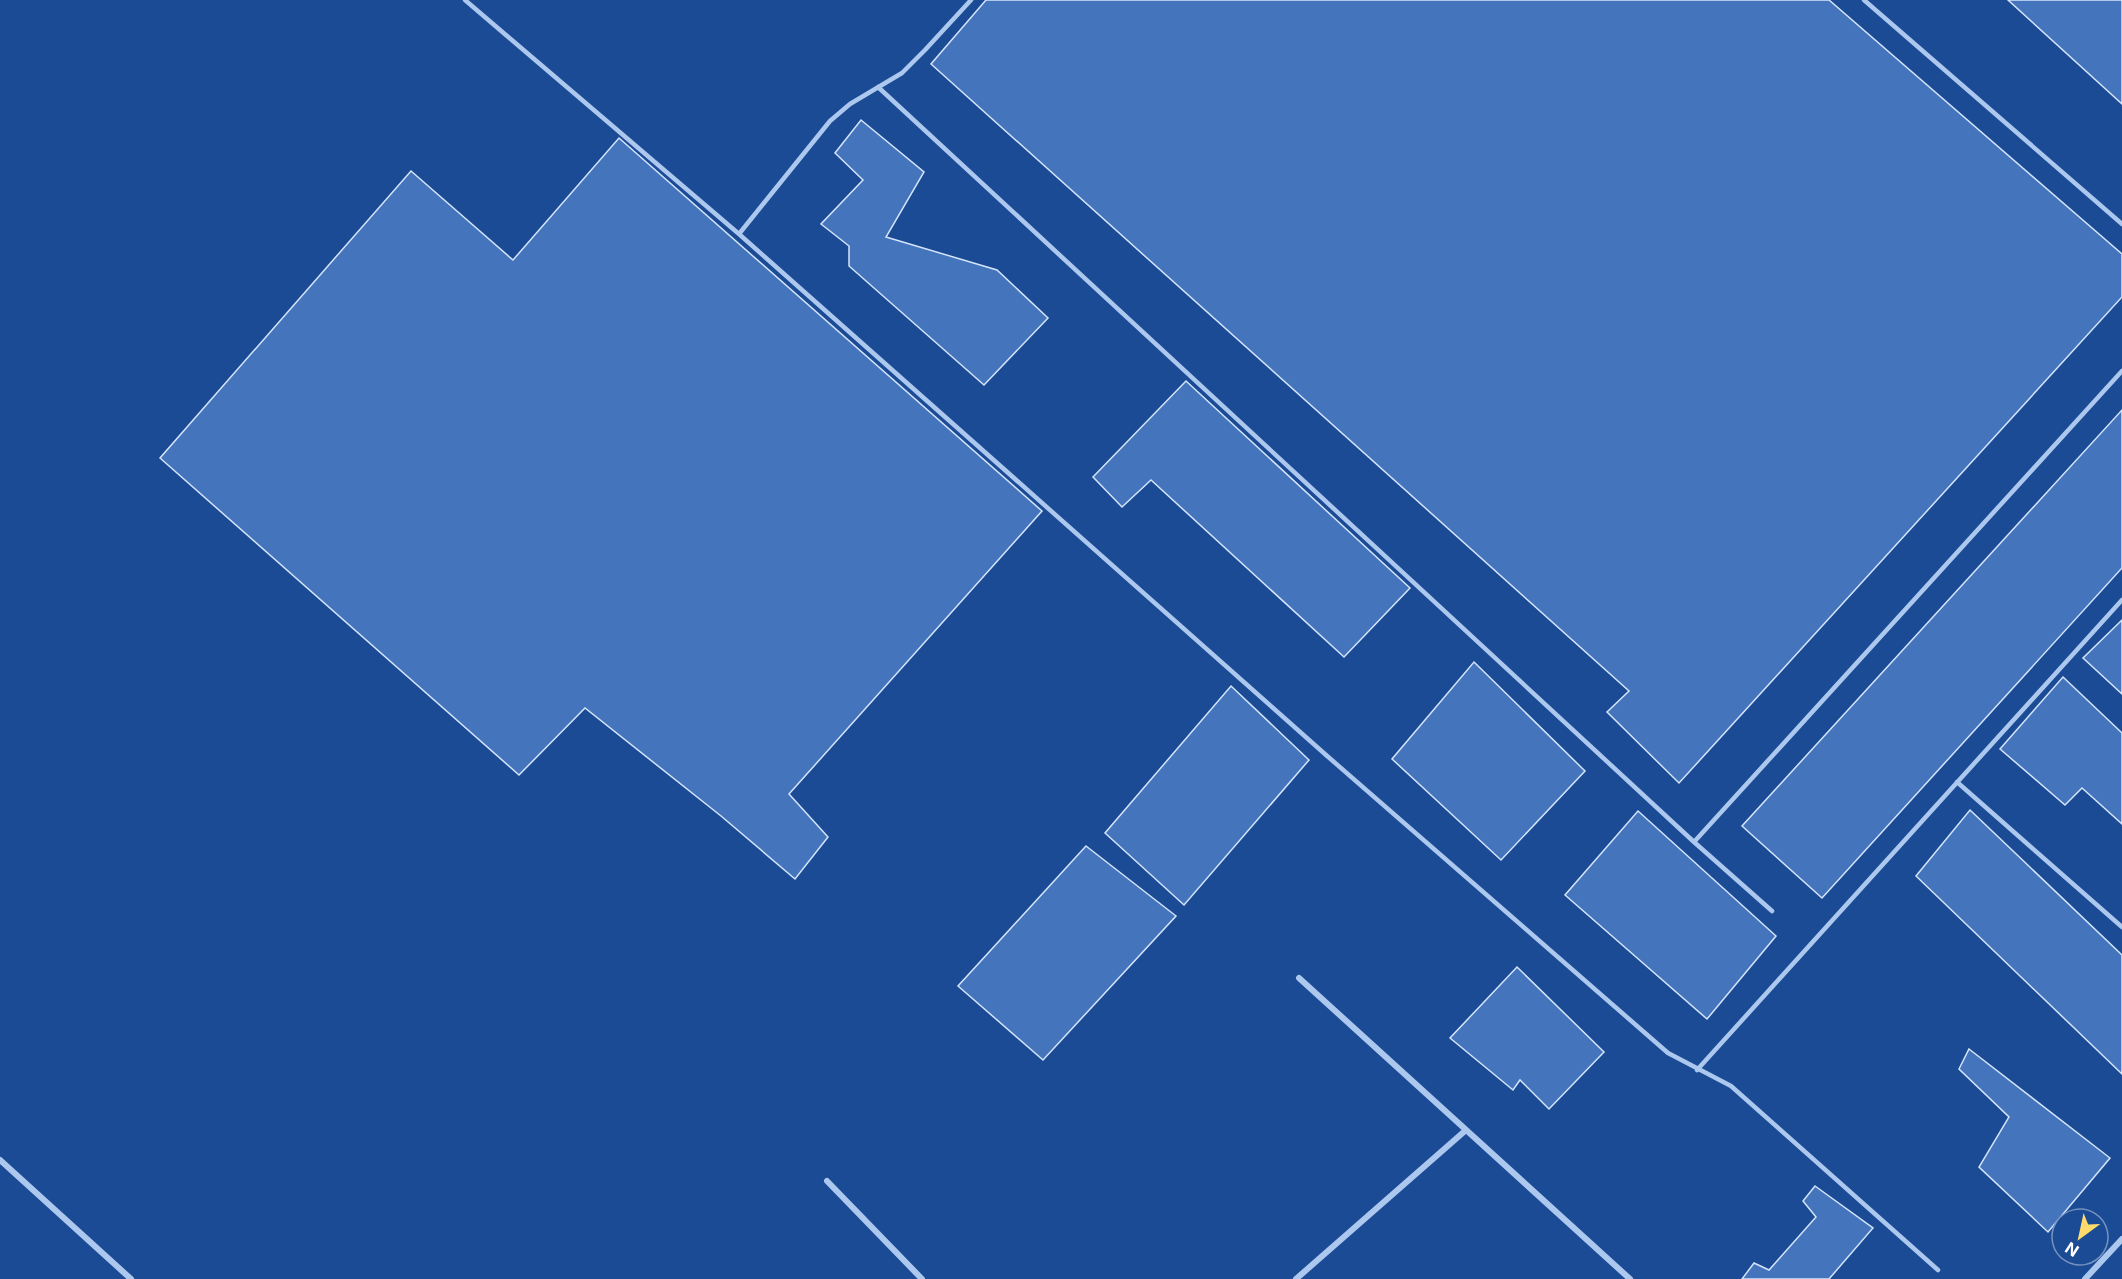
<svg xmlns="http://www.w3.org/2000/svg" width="2122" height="1279" font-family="Inter,sans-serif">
<rect width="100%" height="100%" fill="#1b4b95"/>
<path fill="#4474bc" stroke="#d4e4fb" stroke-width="1.5" d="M986 0H1829L2122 254V297L1679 783 1607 712 1629 691 931 64Z
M2008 0H2122V104Z
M861 120 924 172 886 237 997 270 1048 318 984 385 849 266V246L821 224 863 180 835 153Z
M619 138 1042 511 789 794 828 837 795 879 721 816 585 708 519 775 160 458 411 171 513 260Z
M1186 381 1410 588 1344 657 1151 480 1122 507 1093 477Z
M2122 410V568L1822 898 1742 826Z
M2122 620V694L2083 658Z
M1474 662 1585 771 1501 860 1392 759Z
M2063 677 2122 733V824L2082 788 2065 805 2000 749Z
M1231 686 1309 760 1184 905 1105 833Z
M1970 810 2122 955V1074L1916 876Z
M1638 811 1776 936 1707 1019 1565 895Z
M1086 846 1176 916 1043 1060 958 986Z
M1517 967 1604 1052 1549 1109 1520 1080 1513 1090 1450 1038Z
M1969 1049 2110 1158 2048 1232 1979 1167 2009 1117 1959 1069Z
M1815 1186 1873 1228 1829 1279H1742L1754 1263 1769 1270 1816 1217 1803 1201Z"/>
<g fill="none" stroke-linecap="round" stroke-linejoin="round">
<path stroke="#adc8ef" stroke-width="4.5" d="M465 0 739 234 1326 755 1668 1053 1731 1086 1938 1270
M1864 0 2122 224
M878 87 1694 842 1772 911
M739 234 830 121 850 104 902 73 925 50 971 0
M1957 782 2122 927
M1694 842 2122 371
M1697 1070 2122 600"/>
<path stroke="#adc8ef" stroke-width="6" d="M1299 978 1630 1279
M0 1160 131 1279
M827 1181 922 1279
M1296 1279 1466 1130
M2085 1279 2122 1239"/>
</g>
<g transform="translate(2080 1237) rotate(213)"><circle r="28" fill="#1b4b95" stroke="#7693bf" stroke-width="1.5"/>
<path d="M0-4.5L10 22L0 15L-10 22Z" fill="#ffdb6c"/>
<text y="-9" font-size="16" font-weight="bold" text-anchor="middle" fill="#ffffff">N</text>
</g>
</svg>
